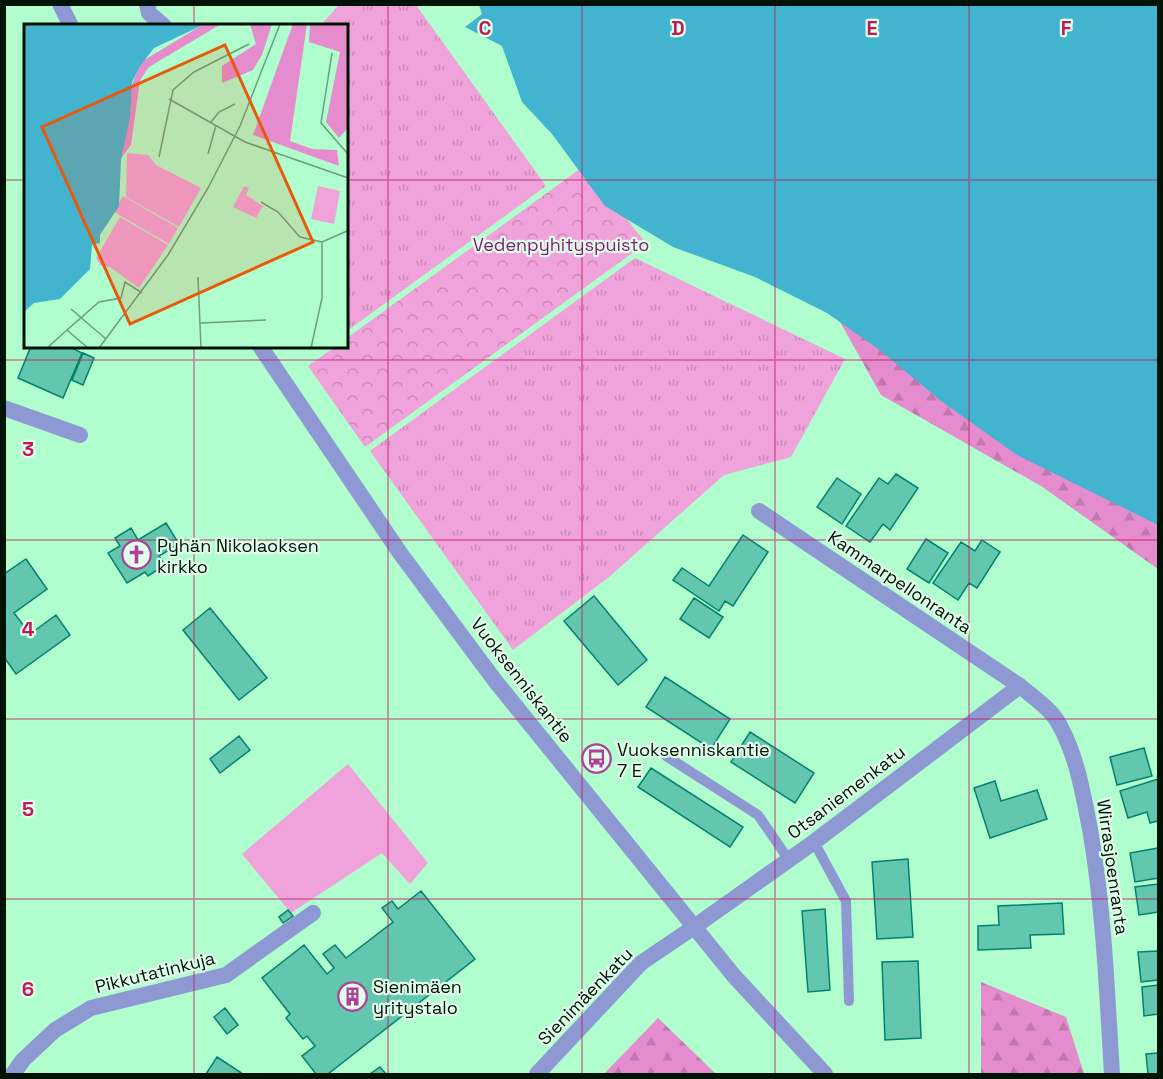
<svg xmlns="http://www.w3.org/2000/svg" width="1163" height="1079" font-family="'Space Grotesk',sans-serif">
<defs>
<pattern id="grass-tufts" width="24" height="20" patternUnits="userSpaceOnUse" patternTransform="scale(1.5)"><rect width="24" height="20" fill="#f0a2db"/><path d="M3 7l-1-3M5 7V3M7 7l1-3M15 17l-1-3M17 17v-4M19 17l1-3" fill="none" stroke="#cc8aba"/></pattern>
<pattern id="forest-firs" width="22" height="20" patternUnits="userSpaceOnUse" patternTransform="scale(1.5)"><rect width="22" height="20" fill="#e48cce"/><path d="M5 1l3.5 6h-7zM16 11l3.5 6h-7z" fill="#c278af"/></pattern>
<pattern id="park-crowns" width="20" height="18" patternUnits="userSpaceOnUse" patternTransform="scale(1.5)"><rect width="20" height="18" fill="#f0a2db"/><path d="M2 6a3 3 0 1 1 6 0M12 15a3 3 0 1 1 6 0" fill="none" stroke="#cc8aba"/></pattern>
</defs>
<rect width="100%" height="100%" fill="#b0fdcd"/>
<path fill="url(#grass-tufts)" d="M339 5H416L546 186 347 331 346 26 321 25Z
M635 258 845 359 791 457 724 475 609 577 513 650 370 451Z"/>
<path fill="url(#forest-firs)" d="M825 295 1158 515V569L1041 486 881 395Z
M981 982 1066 1017 1084 1074H981Z
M658 1018 716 1074H604Z"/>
<path fill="url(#park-crowns)" d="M584 166 646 243 365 447 308 366 335 347 346 346 347 338Z"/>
<path fill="#f0a2db" d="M348 764 428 863 410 884 382 853 291 913 242 854Z"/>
<path fill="#42b4cf" d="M479 5H1158V525L1017 455 941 401 881 351 827 313 755 277 673 247 605 206 552 134 522 102 502 46 465 27 482 14Z"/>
<path fill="#63c7b0" stroke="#03826e" stroke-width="1.5" d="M31 346H68L82 353 63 398 18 378Z
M83 353 94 358 83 385 72 380Z
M896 474 918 488 890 530 883 524 870 542 846 526 879 478 888 484Z
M837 478 861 494 842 524 817 507Z
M166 523 179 544 159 556 165 565 148 576 145 572 127 583 108 553 120 546 115 538 131 528 138 540Z
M743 535 768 552 733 606 725 601 719 611 673 580 682 568 709 586Z
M926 539 948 553 929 583 907 569Z
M982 540 1000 552 977 588 969 583 958 600 933 583 961 542 975 551Z
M26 559 47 589 14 613 30 634 56 615 70 635 16 674 4 657V574Z
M594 596 647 660 618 685 564 621Z
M694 598 723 617 709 638 680 619Z
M210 608 267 678 239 700 183 630Z
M665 677 730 719 711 749 646 707Z
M750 732 814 773 795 803 731 762Z
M239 736 250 750 220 773 210 759Z
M1144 748 1152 776 1117 785 1110 757Z
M651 768 743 827 730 847 638 787Z
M1158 779V821L1150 823 1147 812 1128 818 1120 791Z
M995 781 1001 801 1037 790 1047 819 990 838 974 788Z
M1158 848V878L1135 882 1130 853Z
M908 859 913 937 877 939 872 862Z
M1158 884V912L1139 915 1135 887Z
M421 891 475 959 328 1074H316L302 1056 315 1046 307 1036 303 1039 286 1018 290 1014 262 978 304 945 327 974 334 968 323 954 335 945 346 958 393 922 382 908 392 901 398 909Z
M1062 903 1064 934 1030 935 1031 948 978 950V926L999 925 998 906Z
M825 909 830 990 808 992 802 911Z
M288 910 293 916 283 923 279 917Z
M1158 951V980L1141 982 1138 952Z
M918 961 921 1038 885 1040 882 962Z
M1158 985V1014L1144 1016 1142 987Z
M225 1008 238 1025 227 1034 214 1017Z
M1158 1053V1074H1148L1146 1054Z
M217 1057 243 1074H206Z
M380 1067 386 1074H370Z"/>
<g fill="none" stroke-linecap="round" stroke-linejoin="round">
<path stroke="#8e98d3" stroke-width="10" d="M666 756 758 815 789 860
M814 842 846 901 849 1001"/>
<path stroke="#8e98d3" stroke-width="16" d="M147 4 149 13 164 26
M4 408 80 435
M759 511 1020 686C1033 697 1051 709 1059 724 1077 756 1083 794 1090 829 1104 910 1107 993 1112 1074
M13 1074 23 1060 55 1030 91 1008 226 975 313 913
M537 1074 641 963 694 927 814 842 1020 686"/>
<path stroke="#8e98d3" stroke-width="16" d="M60 4 71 26
M260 346 400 553 496 682 734 976 825 1074"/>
</g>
<path fill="none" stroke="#c2185b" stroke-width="1.5" stroke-opacity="0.55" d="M194 4V26M388 4V1074M582 4V1074M775 4V1074M969 4V1074M4 180H26M346 180H1158M194 346V1074M4 360H1158M4 540H1158M4 719H1158M4 899H1158"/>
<defs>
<symbol id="church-ring" viewBox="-11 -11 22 22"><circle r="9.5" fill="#e1feeb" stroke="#b03f99" stroke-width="1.5"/><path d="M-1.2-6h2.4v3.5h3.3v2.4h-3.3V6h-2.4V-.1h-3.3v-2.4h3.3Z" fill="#b03f99"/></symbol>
<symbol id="bus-ring" viewBox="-11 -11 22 22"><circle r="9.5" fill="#e1feeb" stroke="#b03f99" stroke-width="1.5"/><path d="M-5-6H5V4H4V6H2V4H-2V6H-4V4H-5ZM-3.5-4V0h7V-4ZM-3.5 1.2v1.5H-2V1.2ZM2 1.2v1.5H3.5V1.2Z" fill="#b03f99"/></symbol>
<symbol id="building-ring" viewBox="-11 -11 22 22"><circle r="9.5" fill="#e1feeb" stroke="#b03f99" stroke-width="1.5"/><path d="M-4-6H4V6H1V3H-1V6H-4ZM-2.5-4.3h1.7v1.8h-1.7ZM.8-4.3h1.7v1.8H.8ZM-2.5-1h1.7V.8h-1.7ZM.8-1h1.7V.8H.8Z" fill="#b03f99"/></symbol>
</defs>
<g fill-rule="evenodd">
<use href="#church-ring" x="120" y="538" width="33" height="33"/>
<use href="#bus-ring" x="580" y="742" width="33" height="33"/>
<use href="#building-ring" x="336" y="980" width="33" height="33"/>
</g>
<g text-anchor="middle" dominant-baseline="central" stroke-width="4.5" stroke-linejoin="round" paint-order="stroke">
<g font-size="18" fill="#831c70" stroke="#e1feeb">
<text x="561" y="244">Vedenpyhityspuisto</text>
</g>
<g font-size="18" fill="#001206" stroke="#e1feeb" text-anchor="start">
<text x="157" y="545">Pyhän Nikolaoksen<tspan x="157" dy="21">kirkko</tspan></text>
<text x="617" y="749">Vuoksenniskantie<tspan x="617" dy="21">7 E</tspan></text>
<text x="373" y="986">Sienimäen<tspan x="373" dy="21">yritystalo</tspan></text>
</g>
<g font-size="18" fill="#001206" stroke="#e1feeb">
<text transform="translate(900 582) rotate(34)">Kammarpellonranta</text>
<text transform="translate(522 680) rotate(52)">Vuoksenniskantie</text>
<text transform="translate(846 792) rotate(-37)">Otsaniemenkatu</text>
<text transform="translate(1113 867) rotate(82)">Wirrasjoenranta</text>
<text transform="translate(155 972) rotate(-14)">Pikkutatinkuja</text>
<text transform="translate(585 996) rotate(-46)">Sienimäenkatu</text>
</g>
</g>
<g transform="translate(24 24)">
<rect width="324" height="324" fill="#b0fdcd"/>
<path d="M103 129 124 131 132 141 177 164 155 203 102 173ZM96 193 144 221 115 264 86 243 76 241 72 234Z" fill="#f0a2db"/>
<path d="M180 0H197L125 43 116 56 107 121 94 138 102 76 117 38ZM226 0H248L238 31 229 46 198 59V42L232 20ZM269 0H283L266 117 288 125 313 126 315 142 229 111ZM286 0H324V104L315 114 302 98 316 28 285 18Z" fill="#e48cce"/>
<path d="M99 172 154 204 145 220 90 188Z" fill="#f0a2db"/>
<path d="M220 162 225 164 222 171 239 182 232 194 209 183ZM294 162 316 167 310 200 287 195Z" fill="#f0a2db"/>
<path d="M0 0H181L130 24 116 42 108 58 106 93 97 136 95 182 76 211V219L68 221 66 245 36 275 10 279 0 288Z" fill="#42b4cf"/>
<path fill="none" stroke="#6a9f7d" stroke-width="1.5" d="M308 29 297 99 324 130M145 75 221 118 324 154M187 98 195 88 211 80M184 130 192 101M135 133 149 66 170 48 225 20M237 178 254 188 276 213 298 218M324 199V270M174 253 177 324M47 285 82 315M176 299 242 296M23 324 43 306M64 324 43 306 75 278 97 274 101 258 118 269M75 324 144 231 184 164 216 102 256 0M287 324 298 274V218L323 207"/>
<path fill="#e8590c" fill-opacity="0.15" stroke="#e8590c" stroke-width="3" d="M201 21 289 218 106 300 18 103Z"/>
<rect width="324" height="324" fill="none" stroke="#001206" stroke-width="3"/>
</g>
<g font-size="20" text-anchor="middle" font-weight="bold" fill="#c2185b" stroke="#e1feeb" stroke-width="4.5" stroke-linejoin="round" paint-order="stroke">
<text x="485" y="35">C</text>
<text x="678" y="35">D</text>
<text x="872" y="35">E</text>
<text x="1066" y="35">F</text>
<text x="28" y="456">3</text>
<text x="28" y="636">4</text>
<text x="28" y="816">5</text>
<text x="28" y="996">6</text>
</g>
<rect width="1163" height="1079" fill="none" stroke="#001206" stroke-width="12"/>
</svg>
